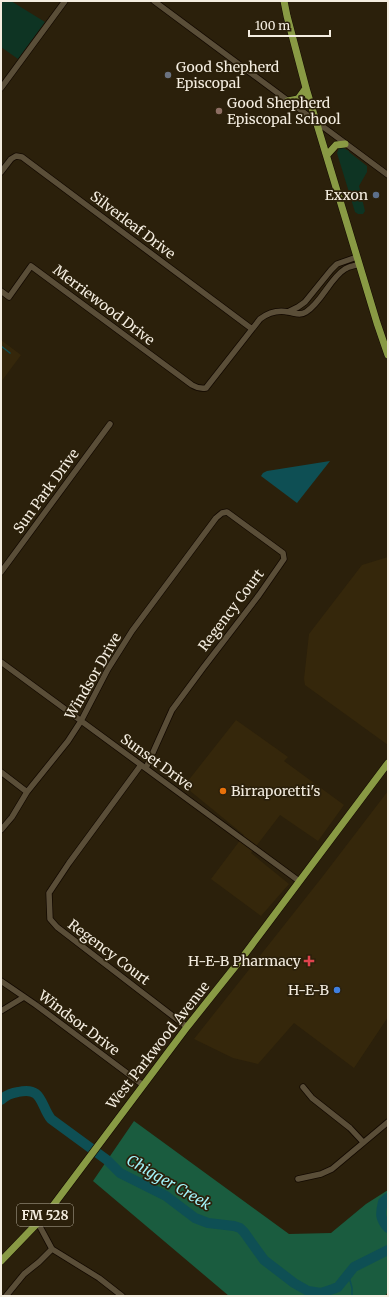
<svg xmlns="http://www.w3.org/2000/svg" width="389" height="1297" font-family="Merriweather,serif">
<rect width="100%" height="100%" fill="#2b200b"/>
<path fill="#35270b" d="M1 340 21 355 1 382Z
M388 557V745L305 685 304 679 309 634 362 565Z
M236 720 288 757 284 761 344 805 318 841 280 815 251 853 289 884 261 916 211 879 244 835 184 786Z
M388 791V1017L354 1068 294 1023 258 1064 233 1058 194 1039 323 876Z"/>
<path fill="#0e3423" d="M1 1H11L45 22 18 59 1 47Z
M339 148H344L349 151V152L367 166V172L359 186 365 211 363 214H358L355 212 337 153Z"/>
<path fill="#1a5c3f" d="M134 1121 289 1234 331 1233 366 1204 388 1190V1292L385 1296H229L93 1181Z"/>
<path fill="#0e4f54" d="M330 461 297 503 261 476 263 473 267 471Z"/>
<g fill="none" stroke-linecap="round" stroke-linejoin="round">
<path stroke="#0e4f54" stroke-width="1.5" d="M1 346 10 353
M348 1273 352 1288V1296"/>
<path stroke="#0e4f54" stroke-width="10" d="M1 1100C6 1095 11 1093 18 1092 43 1086 40 1105 51 1119L107 1160 120 1173 166 1196 195 1218 208 1223 234 1226 240 1228 244 1232 264 1260 294 1283 308 1291 321 1293 333 1289 338 1287 354 1267 388 1250
M388 1198 383 1202C380 1214 380 1219 388 1228"/>
<defs>
<path id="minor" d="M154 1 388 175
M1 88 65 1
M1 172 11 159 16 156 22 157 252 329
M1 291 9 297 31 266 192 385C197 388 200 389 206 388L260 319C268 313 278 310 288 312 295 313 300 316 306 312 322 302 330 278 345 269 349 266 355 266 359 264
M288 312 298 307 305 302 331 270 337 264 357 257
M1 572 110 424
M1 662 299 881
M141 765 69 863 49 893 50 919 57 927 187 1027
M1 772 27 792
M1 830 12 817 27 792 68 741 81 721 108 669 132 631 216 518 222 513 227 512 283 553 284 559 259 595 203 668 172 710 146 768
M1 981 36 1005 143 1085
M1 1011 24 997
M303 1087 312 1098 350 1128 363 1142
M298 1179 321 1174 332 1169 388 1122
M38 1223 52 1249 99 1278 122 1296
M6 1296 24 1274 39 1262 52 1249"/>
<path id="major" d="M284 1 287 16 306 88 377 323 388 355
M288 101 298 99 306 88
M327 155 336 145 345 144
M1 1261 49 1211 187 1027 242 958 388 763"/>
</defs>
<use href="#minor" stroke="#130900" stroke-width="7"/>
<use href="#major" stroke="#130900" stroke-width="8"/>
<use href="#minor" stroke="#5a4e38" stroke-width="5.5"/>
<use href="#major" stroke="#899a44" stroke-width="7"/>
</g>
<circle fill="#6b7280" stroke="#2b200b" stroke-width="1.5" cx="168" cy="75" r="4"/>
<circle fill="#8d6e63" stroke="#2b200b" stroke-width="1.5" cx="219" cy="111" r="4"/>
<circle fill="#5c6f8a" stroke="#2b200b" stroke-width="1.5" cx="376" cy="195" r="4"/>
<circle fill="#e8710a" stroke="#2b200b" stroke-width="1.5" cx="223" cy="791" r="4"/>
<path fill="#e0444e" stroke="#2b200b" stroke-width="1.5" d="M307 955h4v4h4v4h-4v4h-4v-4h-4v-4h4z"/>
<circle fill="#3f7fe0" stroke="#2b200b" stroke-width="1.5" cx="337" cy="990" r="4"/>
<g text-anchor="middle" dominant-baseline="central" stroke-width="3.5" stroke-linejoin="round" paint-order="stroke">
<rect fill="#2b200b" stroke="#b8b0a0" stroke-width="1" x="17" y="1204" width="56" height="22" rx="3"/>
<g font-size="13" font-weight="bold" fill="#f4ede0">
<text x="45" y="1215">FM 528</text>
</g>
<g font-size="14" fill="#f4ede0" stroke="#2b200b" text-anchor="start">
<text x="176" y="67">Good Shepherd<tspan x="176" dy="16">Episcopal</tspan></text>
<text x="227" y="103">Good Shepherd<tspan x="227" dy="16">Episcopal School</tspan></text>
<text x="368" y="195" text-anchor="end">Exxon</text>
<text x="231" y="791">Birraporetti's</text>
<text x="301" y="961" text-anchor="end">H-E-B Pharmacy</text>
<text x="329" y="990" text-anchor="end">H-E-B</text>
</g>
<g font-size="14" fill="#f4ede0" stroke="#2b200b">
<text transform="translate(133 225) rotate(37)">Silverleaf Drive</text>
<text transform="translate(104 305) rotate(37)">Merriewood Drive</text>
<text transform="translate(46 491) rotate(-54)">Sun Park Drive</text>
<text transform="translate(231 610) rotate(-53)">Regency Court</text>
<text transform="translate(93 676) rotate(-60)">Windsor Drive</text>
<text transform="translate(157 762) rotate(36)">Sunset Drive</text>
<text transform="translate(109 952) rotate(37)">Regency Court</text>
<text transform="translate(79 1023) rotate(37)">Windsor Drive</text>
<text transform="translate(158 1045) rotate(-52)">West Parkwood Avenue</text>
</g>
<g font-size="15" font-style="italic" fill="#a2f3f9" stroke="#2b200b">
<text transform="translate(169 1182) rotate(30)">Chigger Creek</text>
</g>
</g>
<rect width="389" height="1297" fill="none" stroke="#f4ede0" stroke-width="4"/>
<path d="M249 30v6h81v-6" fill="none" stroke="#f4ede0" stroke-width="2"/>
<text x="255" y="30" font-size="12" fill="#f4ede0" stroke="#2b200b" stroke-width="3" paint-order="stroke">100 m</text>
</svg>
